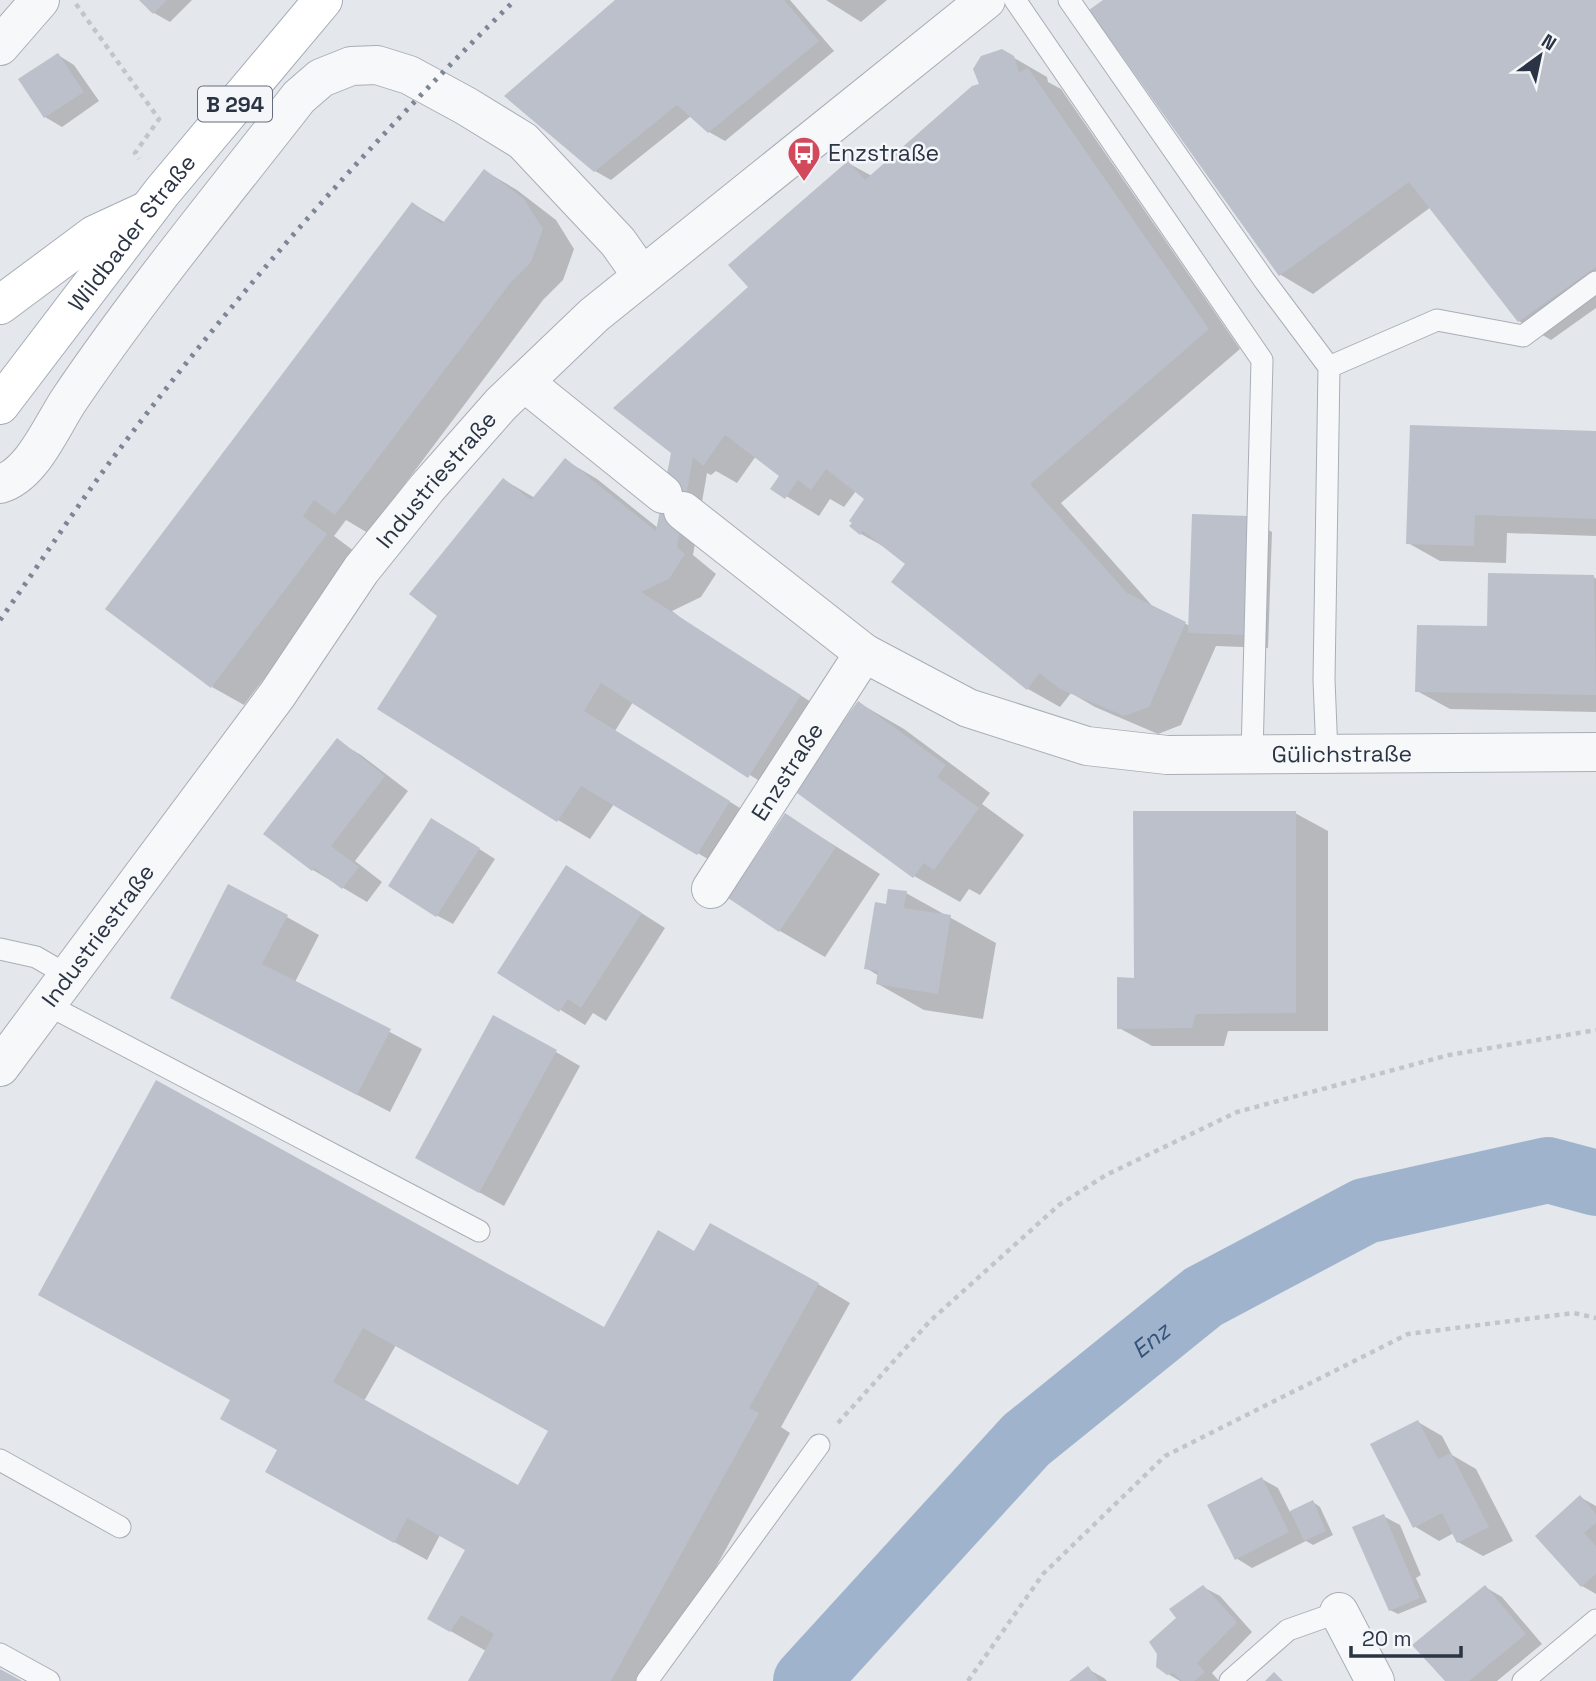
<svg xmlns="http://www.w3.org/2000/svg" width="1596" height="1681" font-family="'Space Grotesk',sans-serif">
<rect width="100%" height="100%" fill="#e4e7ec"/>
<path fill="#0003" fill-rule="evenodd" d="M141 0H192L170 22 154 13Z
M618 0H790L834 51 725 141 709 132 691 116 611 180 595 171Z
M826 0H887L861 22Z
M1106 0H1596V308L1551 340 1519 321 1431 207 1313 294 1281 275 1092 10Z
M1002 51 1047 77 1048 82 1061 89 1240 349 1061 503 1155 609 1190 626 1247 517 1272 532 1268 648 1216 646 1181 725 1158 734 1095 707 1071 693 1060 707 1028 689 894 582 907 564 890 550 861 534 866 498 856 491 844 507 830 499 819 516 773 488 782 476 756 456 737 483 716 471 711 475 707 473 693 555 716 574 701 597 672 611 685 621 825 711 774 790 633 702 615 731 761 821 730 872 614 804 590 839 558 820 439 616 504 480 535 498 565 460 597 479 658 528 750 287 848 163 872 176 981 85Z
M58 55 74 65 99 101 62 127 45 117Z
M485 171 517 190 556 220 574 249 563 280 543 300 368 533 346 520 334 536 358 554 244 705 212 687 413 204 446 223Z
M1596 432V536L1507 533 1506 563 1440 561 1408 543Z
M1594 577 1596 579V712L1450 709 1417 691 1489 628Z
M859 703 904 729 990 793 982 804 1024 835 980 895 969 889 960 902 914 876Z
M337 741 361 755 408 791 355 861 382 882 367 902 313 870Z
M1295 813 1328 831V1031H1228L1224 1046H1152L1119 1028 1135 979Z
M786 815 880 874 825 957 780 931Z
M448 829 495 859 453 924 436 915Z
M591 881 665 928 606 1021 593 1013 585 1025 499 972Z
M906 893 996 943 983 1019 924 1010 878 984 879 976 866 968 887 906Z
M287 917 319 935 295 982 422 1049 390 1112 172 998Z
M556 1052 580 1066 504 1206 441 1171Z
M695 1253 818 1284 850 1303 781 1427 790 1433 653 1681H470L486 1651 429 1619 467 1550 440 1535 427 1560 299 1490 279 1450 232 1400 73 1313 605 1330ZM396 1345 550 1431 519 1487 364 1401Z
M1418 1422 1442 1436 1452 1455 1476 1469 1513 1541 1483 1556 1458 1542 1454 1533 1439 1541 1414 1526Z
M1262 1479 1278 1488 1290 1512 1313 1502 1320 1507 1333 1535 1313 1545 1306 1541 1252 1568 1236 1558Z
M1580 1497 1596 1506V1594L1582 1586Z
M1383 1516 1400 1525 1421 1575 1416 1578 1427 1602 1398 1614 1390 1610Z
M1203 1587 1220 1596 1252 1632 1212 1673 1219 1681H1180L1168 1674 1178 1619Z
M1485 1587 1502 1597 1542 1644 1497 1681H1448Z
M1088 1669 1104 1678 1107 1681H1072Z"/>
<g fill="none" stroke-linecap="round" stroke-linejoin="round">
<path stroke="#9fb4cc" stroke-width="66" id="s1" d="M806 1681 1026 1440 1203 1297 1365 1211 1548 1170 1596 1183"/>
</g>
<path fill="#bbc0ca" fill-rule="evenodd" d="M139 0H167L153 14Z
M615 0H784L819 41 708 133 677 105 594 172 504 96Z
M1103 0H1596V267L1518 322 1409 182 1279 276 1089 10Z
M1002 49 1014 56 1019 72 1028 68 1209 329 1030 484 1127 593 1186 622 1149 707 1124 716 1060 689 1039 673 1027 690 891 582 905 564 863 531 860 535 849 526 852 523 849 521 864 499 826 469 811 490 798 480 785 499 770 489 779 476 725 435 703 466 693 457 677 547 685 554 669 579 641 592 801 695 748 778 601 683 584 711 730 801 697 855 581 786 557 822 377 709 437 616 409 594 503 478 531 500 565 458 656 531 671 453 613 408 748 287 728 265 848 161 865 180 972 86 979 84 973 69 981 56Z
M58 53 84 92 44 118 18 79Z
M484 169 524 199 543 229 531 262 511 282 335 515 314 500 303 516 327 534 211 688 105 609 412 202 442 224Z
M1410 425 1596 431V519L1475 515 1474 546 1406 544Z
M1192 514 1248 516 1244 635 1188 633Z
M1488 573 1594 575 1596 695 1415 692 1417 625 1487 626Z
M858 701 946 765 937 777 979 808 934 870 924 863 913 878 793 790Z
M337 738 385 776 331 846 359 867 342 889 314 868 312 871 263 834Z
M1133 811H1296V1013L1196 1014 1192 1028 1117 1029V977L1134 978Z
M785 813 836 847 779 932 728 898Z
M431 818 480 848 436 917 388 886Z
M566 865 642 913 581 1008 568 999 559 1012 497 973Z
M228 884 288 915 262 964 391 1029 357 1095 170 998Z
M888 889 907 891 904 908 951 915 938 994 876 984 878 971 864 969 875 902 886 904Z
M493 1015 557 1050 479 1193 415 1158Z
M156 1080 604 1327 658 1230 694 1251 710 1223 819 1283 749 1408 759 1413 611 1681H468L494 1634 461 1615 450 1632 427 1619 465 1550 407 1518 394 1543 265 1472 277 1450 220 1419 230 1400 38 1295ZM363 1328 548 1431 518 1485 333 1382Z
M1418 1420 1438 1459 1451 1453 1489 1527 1457 1543 1442 1513 1413 1528 1370 1444Z
M1262 1477 1289 1532 1235 1560 1207 1505Z
M1580 1495 1596 1514V1523L1584 1533 1596 1546V1574L1581 1587 1535 1536Z
M1313 1500 1326 1531 1304 1541 1290 1511Z
M1384 1514 1420 1598 1389 1611 1352 1527Z
M1203 1585 1237 1622 1197 1663 1205 1672 1194 1681H1182L1173 1673 1167 1675 1156 1667 1157 1654 1149 1642 1176 1618 1169 1609Z
M1485 1585 1526 1634 1469 1681H1445L1412 1645Z
M1088 1666 1099 1681H1069Z
M0 1669 22 1681H0Z
M1274 1672 1283 1681H1265Z"/>
<g fill="none" stroke-linecap="round" stroke-linejoin="round">
<defs>
<path id="service" d="M1015 0 1262 360 1252 755
M1069 0 1264 280 1329 367 1324 680 1327 754
M1329 367 1437 320 1523 336 1596 282
M0 949 36 957 67 975
M46 1004 479 1231
M0 1460 120 1527
M0 1654 49 1681
M647 1681 819 1445
M1230 1681 1288 1630 1339 1612
M1523 1681 1596 1620"/>
<g id="minor">
<path d="M0 46 40 0"/>
<path d="M524 382 663 494"/>
<path d="M0 484C32 475 51 427 69 400 140 295 221 197 299 97L321 78 351 66 377 65 409 75 466 106 523 141 618 242 642 276"/>
<path id="s2" d="M683 511 864 653 968 708 1087 746 1167 755 1596 752"/>
<path id="s3" d="M711 889 864 653"/>
<path id="s4" d="M0 1067 277 695 361 570 427 488 501 404 594 315 986 0"/>
<path d="M1339 1612 1375 1681"/>
</g>
<path id="secondary" d="M0 305 94 235 148 210"/>
<g id="primary">
<path id="s5" d="M0 405 162 192 323 0"/>
</g>
</defs>
<use href="#service" stroke="#a9aeb7" stroke-width="23"/>
<use href="#minor" stroke="#a9aeb7" stroke-width="40"/>
<use href="#secondary" stroke="#a9aeb7" stroke-width="40"/>
<use href="#primary" stroke="#a3abb8" stroke-width="40"/>
<path stroke="#c2c5cb" stroke-width="4.5" stroke-dasharray="5 5" stroke-linecap="butt" d="M76 4 159 119 135 153 139 159
M838 1423 930 1321 1059 1205 1106 1175 1237 1112 1449 1055 1596 1030
M968 1681 1043 1574 1165 1456 1408 1334 1574 1313 1596 1318"/>
<use href="#service" stroke="#f7f8fa" stroke-width="21"/>
<use href="#minor" stroke="#f7f8fa" stroke-width="38"/>
<use href="#secondary" stroke="#fff" stroke-width="38"/>
<use href="#primary" stroke="#fff" stroke-width="38"/>
<path stroke="#7d8696" stroke-width="5" stroke-dasharray="3.5 7" stroke-linecap="butt" d="M0 620C40 564 77 505 119 450 239 290 372 140 515 0"/>
</g>
<defs>
<symbol id="bus-pin" viewBox="-11 -11 22 30"><path d="M0 17L-7.5 6A9.5 9.5 0 1 1 7.5 6Z" fill="#d1495b" stroke="#f4f6f9"/><path d="M-5-6H5V4H4V6H2V4H-2V6H-4V4H-5ZM-3.5-4V0h7V-4ZM-3.5 1.2v1.5H-2V1.2ZM2 1.2v1.5H3.5V1.2Z" fill="#fff"/></symbol>
</defs>
<g fill-rule="evenodd">
<use href="#bus-pin" x="785" y="134" width="38" height="52"/>
</g>
<g text-anchor="middle" dominant-baseline="central" stroke-width="5" stroke-linejoin="round" paint-order="stroke">
<rect fill="#f4f6f9" stroke="#676e7b" stroke-width="2" x="198" y="86.5" width="74" height="35" rx="5"/>
<g font-size="21" font-weight="bold" fill="#2b3445">
<text x="235" y="104">B 294</text>
</g>
<g font-size="23" fill="#2b3445" stroke="#f4f6f9" text-anchor="start">
<text x="828" y="153">Enzstraße</text>
</g>
<g font-size="23" fill="#2b3445" stroke="#f4f6f9">
<text stroke="none"><textPath href="#s5" startOffset="217">Wildbader Straße</textPath></text>
<text stroke="none"><textPath href="#s4" startOffset="732">Industriestraße</textPath></text>
<text stroke="none"><textPath href="#s2" startOffset="728">Gülichstraße</textPath></text>
<text stroke="none"><textPath href="#s3" startOffset="140">Enzstraße</textPath></text>
<text stroke="none"><textPath href="#s4" startOffset="164">Industriestraße</textPath></text>
</g>
<g font-size="24" font-style="italic" fill="#34527a" stroke="#f4f6f9">
<text stroke="none"><textPath href="#s1" startOffset="486">Enz</textPath></text>
</g>
</g>
<g transform="translate(1540 56) rotate(33)" stroke="#f4f6f9" stroke-width="5" paint-order="stroke">
<path d="M0-5L12 26L0 18L-12 26Z" fill="#2b3445"/>
<text y="-10" font-size="19" font-weight="bold" text-anchor="middle" fill="#2b3445">N</text>
</g>
<path d="M1351 1646v10h110v-10" fill="none" stroke="#2b3445" stroke-width="3.5"/>
<text x="1362" y="1646" font-size="21" fill="#2b3445" stroke="#f4f6f9" stroke-width="5" paint-order="stroke">20 m</text>
</svg>
